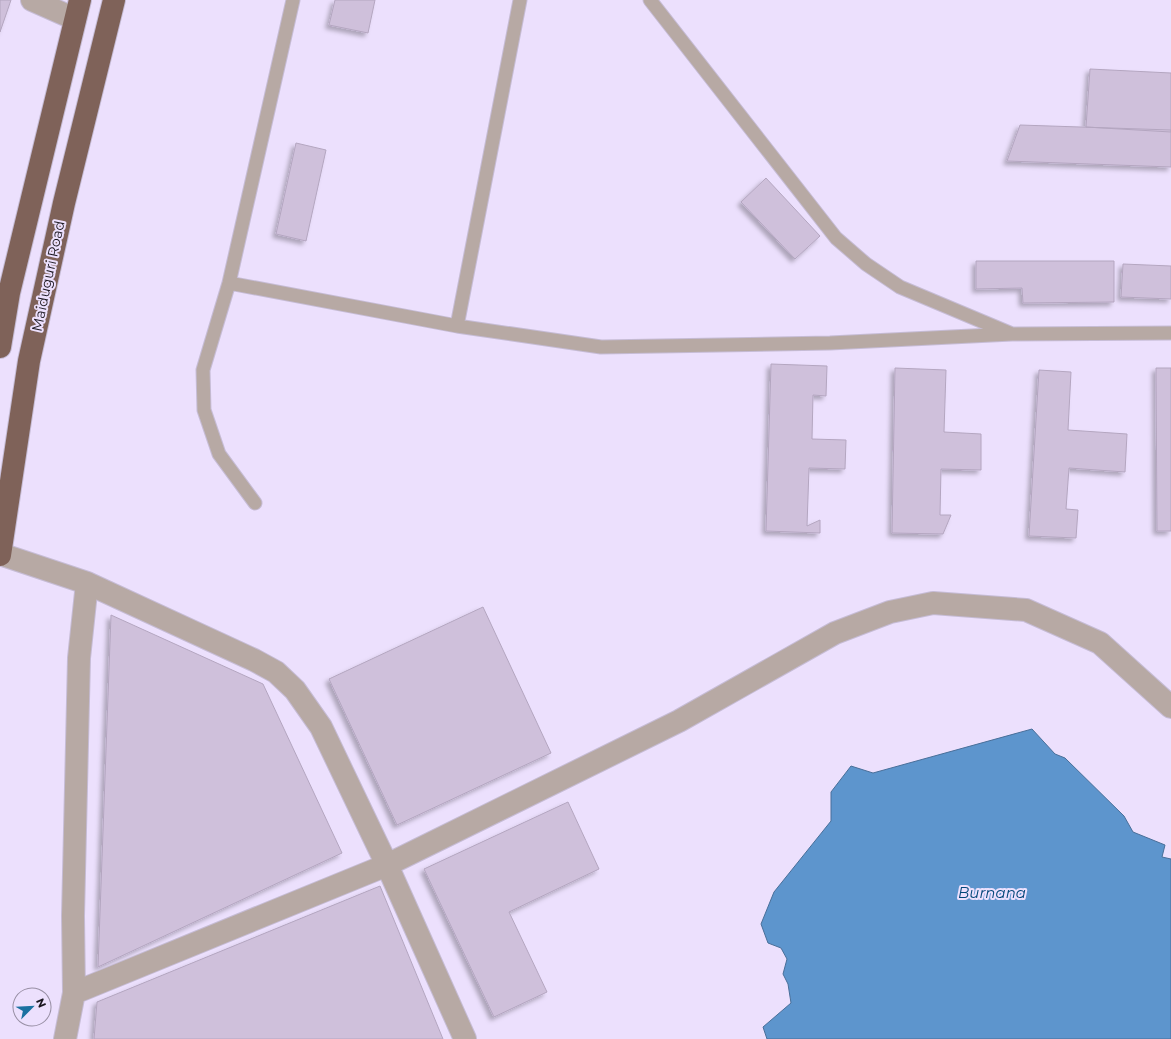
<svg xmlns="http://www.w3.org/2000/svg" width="1171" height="1039" font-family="Montserrat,sans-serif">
<defs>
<filter id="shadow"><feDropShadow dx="-3.5" dy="3.5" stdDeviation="2" flood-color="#0004"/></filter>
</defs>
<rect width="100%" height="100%" fill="#ece0fd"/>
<path fill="#5d95cd" stroke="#496f99" d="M1032 729 1055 754 1065 758 1124 816 1133 832 1165 845 1162 857 1171 859V1039H767L763 1027 791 1003 788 984 783 974 787 959 781 948 768 943 761 924 774 892 831 821V792L851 766 873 773Z"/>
<path fill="#cfc0db" stroke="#b4a6c0" filter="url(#shadow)" d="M0 0H11L0 32Z
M335 0H375L368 33 329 25Z
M1090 69 1171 73V132L1086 127Z
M1020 125 1171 130V167L1007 161Z
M296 143 326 150 306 241 276 234Z
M766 178 820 236 795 259 741 202Z
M976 261H1114V302L1023 303 1022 288 976 289Z
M1123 264 1171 266V299L1121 297Z
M771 364 827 366 826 396 813 395 812 439 846 440 845 469 809 468 807 526 820 520V533L766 531Z
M895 368 946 370 944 432 981 434V470L941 469 940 515H951L943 534 892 533Z
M1156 368H1171V531H1157Z
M1039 370 1071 372 1068 430 1127 434 1125 472 1069 468 1066 509 1078 510 1076 538 1029 536Z
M483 607 551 753 397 825 329 679Z
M111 615 263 684 342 853 98 967Z
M568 802 599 869 509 912 547 992 494 1017 424 869Z
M380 886 443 1039H94L97 1002Z"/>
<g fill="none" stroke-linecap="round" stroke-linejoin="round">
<defs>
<path id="lane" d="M650 0 836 238 866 264 900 287 1012 334 1171 333
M229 283 457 326 601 347 830 343 1012 334
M457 326 520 0
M255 503 219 454 204 410 203 370 229 283 293 0"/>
<path id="street" d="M32 0 75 19
M0 554 87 583 254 660 276 672 295 690 321 727 387 865 465 1039
M74 993 387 865 679 721 835 633 890 612 933 603 1026 610 1100 643 1171 707
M65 1039 74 993 73 916 79 658 87 583"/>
<path id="highway" d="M0 347 9 293 80 0
M0 555 29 361 64 203 114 0"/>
</defs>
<use href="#lane" stroke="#c6bcd5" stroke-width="15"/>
<use href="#street" stroke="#c6bcd5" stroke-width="24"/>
<use href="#highway" stroke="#c6bcd5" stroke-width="24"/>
<use href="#lane" stroke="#b7a9a4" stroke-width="13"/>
<use href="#street" stroke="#b7a9a4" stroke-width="22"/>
<use href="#highway" stroke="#7f6259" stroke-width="22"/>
</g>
<g text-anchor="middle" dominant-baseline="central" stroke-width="4" stroke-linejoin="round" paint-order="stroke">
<g font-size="14" fill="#1a161f" stroke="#ece0fd">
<text transform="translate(48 276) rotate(-78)">Maiduguri Road</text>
</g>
<g font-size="15" font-style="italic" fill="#014679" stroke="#ece0fd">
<text x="992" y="892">Burnana</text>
</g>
</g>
<g transform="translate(32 1007) rotate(66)"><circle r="19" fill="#ece0fd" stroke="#988fa4"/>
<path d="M0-3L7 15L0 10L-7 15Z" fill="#1b71a1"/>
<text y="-6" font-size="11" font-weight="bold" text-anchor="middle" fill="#1a161f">N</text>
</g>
</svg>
